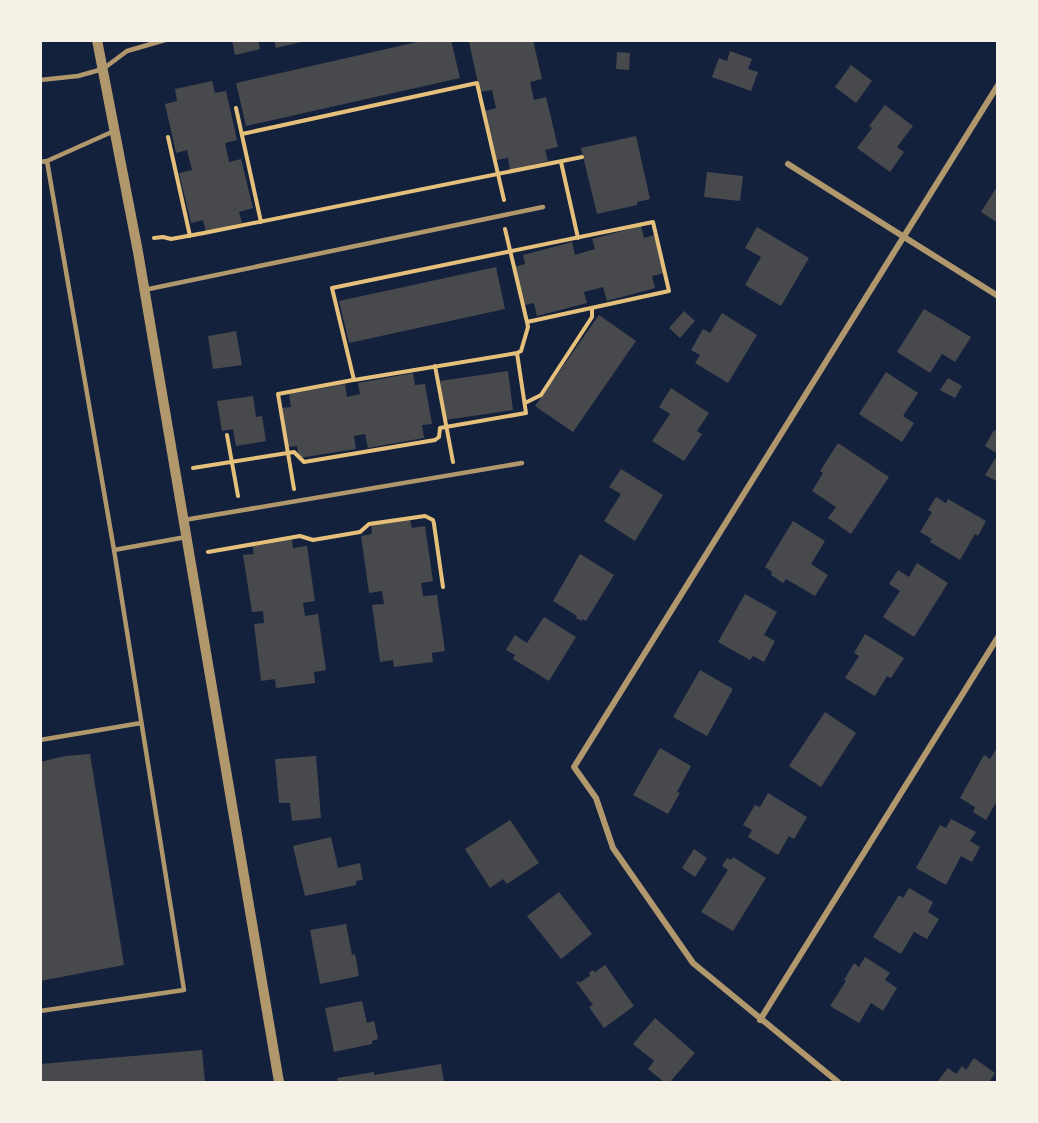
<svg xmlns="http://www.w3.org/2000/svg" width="1038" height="1123" font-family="'Asap Condensed',sans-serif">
<rect width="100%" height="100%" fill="#14213d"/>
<path fill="#48494c" d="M232 40H258L260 49 235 55Z
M274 40H305V41L276 48Z
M426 40H451L460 78 246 126 236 83Z
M476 40H533L542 79 530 82 534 100 546 97 558 147 545 150 548 161 510 170 508 158 496 160 485 111 496 108 492 90 480 92 469 42Z
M730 51 752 59 748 69 758 72 751 91 712 77 719 58 727 61Z
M617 52 630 53 629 70 616 69Z
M851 65 872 81 856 103 835 87Z
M212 81 215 93 226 91 237 140 225 143 229 162 241 159 253 208 239 212 242 223 206 232 203 220 191 223 179 173 192 170 187 150 176 153 165 104 177 101 175 89Z
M885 105 913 126 897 147 904 152 890 172 857 148 872 128 869 126Z
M636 136 650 199 637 202V205L597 214 581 148Z
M707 172 743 176 740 201 704 197Z
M998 185V223L981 212Z
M641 226 644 238 654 235 664 273 652 276 655 288 607 301 603 287 584 292 587 303 537 316 534 303 525 305 514 267 525 264 523 255 572 242 575 255 595 249 592 239Z
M757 227 809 258 781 306 745 285 761 257 745 248Z
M496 267 505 309 349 343 339 301Z
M924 309 971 337 955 362 942 354 930 373 897 352Z
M684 311 695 321 680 338 669 328Z
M722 313 757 335 728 383 695 363 700 355 691 350 703 329 710 333Z
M599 315 636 341 573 432 535 406Z
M236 331 242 365 213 369 208 336Z
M508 371 513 410 445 420 440 381Z
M886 372 918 393 903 416 914 423 902 442 859 414Z
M413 373 415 385 425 384 432 424 422 425 424 438 368 448 365 434 354 436 356 449 299 458 297 446 288 447 281 408 291 407 289 394 345 384 347 397 360 394 358 383Z
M948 378 962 386 955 398 940 390Z
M671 388 709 413 697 431 702 434 684 461 652 441 670 414 659 407Z
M253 396 256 417 262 416 266 441 236 446 233 429 222 431 217 401Z
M994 430 998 432V454L985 446Z
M838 443 889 477 851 534 828 518 836 507 812 491 823 473 820 471Z
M998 454V482L985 475Z
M621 469 663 495 635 541 604 521 621 494 609 487Z
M936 497 946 503 948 499 986 521 978 536 975 534 960 560 930 542 932 539 920 532 932 512 928 510Z
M410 519 412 528 425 526 433 581 421 583 423 596 437 595 445 651 432 653 433 662 394 667 393 660 380 662 372 605 384 604 382 591 369 593 361 536 372 534 371 525Z
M793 521 825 541 811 564 828 575 815 596 786 579 783 583 771 575 772 572 765 567Z
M292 539 293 548 307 546 315 601 303 603 305 616 318 614 326 670 314 672 315 683 276 688 275 679 261 681 254 624 264 623 263 611 252 612 243 555 254 554 252 544Z
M580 554 614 575 586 621 582 619V621L576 618 577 616 553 601Z
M917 563 948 583 914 637 883 617 900 591 889 584 898 570 909 577Z
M745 594 777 612 764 635 775 641 764 662 753 656 750 660 718 642Z
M544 617 576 637 549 681 513 659 515 655 506 650 515 635 527 643Z
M865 634 904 658 891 678 887 676 875 696 845 678 859 656 854 653Z
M700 670 733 689 707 736 673 717Z
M825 712 856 733 821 787 789 766Z
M998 746V799L986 820 973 812 975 807 960 798 984 755 990 759Z
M660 748 691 766 677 792 680 793 668 814 633 795Z
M90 754 124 965 40 981V762L65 756Z
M316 756 321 818 292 821 290 803H279L275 759Z
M768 793 807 817 794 839 789 836 778 855 748 837 752 830 743 825 755 805 760 807Z
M951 819 976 832 970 841 980 847 972 862 961 856 946 885 916 868 940 825 946 828Z
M510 820 539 863 507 884 503 879 490 888 465 849Z
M331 837 338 868 360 863 363 880 356 881V885L305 896 293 846Z
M694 849 707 858 695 877 682 868Z
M733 857 766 878 733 931 701 912 728 870 722 866 727 858 731 860Z
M909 888 933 902 928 912 939 919 927 939 914 932 901 954 873 937 899 895 903 898Z
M559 892 592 934 561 959 527 916Z
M346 924 352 955 355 954 359 976 320 984 310 930Z
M865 957 890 973 885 980 897 988 883 1011 871 1003 859 1023 830 1006 846 981 844 980 854 963 859 967Z
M605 965 634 1006 604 1028 589 1007 593 1005 576 982 578 981 579 983 590 976 589 973 593 970 595 972Z
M362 1001 367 1023 374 1021 378 1039 372 1041V1044L334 1052 325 1008Z
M655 1018 695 1053 670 1082H664L648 1069 654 1061 633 1044Z
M202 1050 205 1082H40V1064Z
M974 1058 995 1073 989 1082H937L948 1068 956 1074 962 1066 966 1070Z
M441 1064 444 1082H338L337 1078 374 1072V1075Z"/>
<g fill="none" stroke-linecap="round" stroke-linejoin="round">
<path stroke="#e5c07b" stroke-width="4" d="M236 108 261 222
M242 134 477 83 504 200
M168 137 190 236
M561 162 578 238
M505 229 527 322 669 291 653 222 332 288 354 380 517 353 521 351 528 327 527 322
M154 238 163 237 171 239 204 233 582 157
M435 366 453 462
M525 403 541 395 592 317V308
M227 435 238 496
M193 468 294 452 304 462 435 440 439 437 440 428 526 413 517 353
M294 489 278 394 353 380
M208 552 300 536 313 540 360 532 369 524 425 516 433 520 434 524 443 587"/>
<path stroke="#b1986c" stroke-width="4.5" d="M40 80 78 76 103 69 127 51 165 40
M47 161 114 550 186 537
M40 162 47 161 114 131
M144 290 543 207
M184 520 522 463
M40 740 141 723
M40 1011 184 990 114 550"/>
<path stroke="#b1986c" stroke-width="6" d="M788 164 998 296
M760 1020 998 637
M838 1082 693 963 613 848 596 798 574 767 998 85"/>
<path stroke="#b1986c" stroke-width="10" d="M97 40 138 252 279 1082"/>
</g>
<rect width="1038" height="1123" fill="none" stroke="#f6f1e7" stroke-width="84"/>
</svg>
